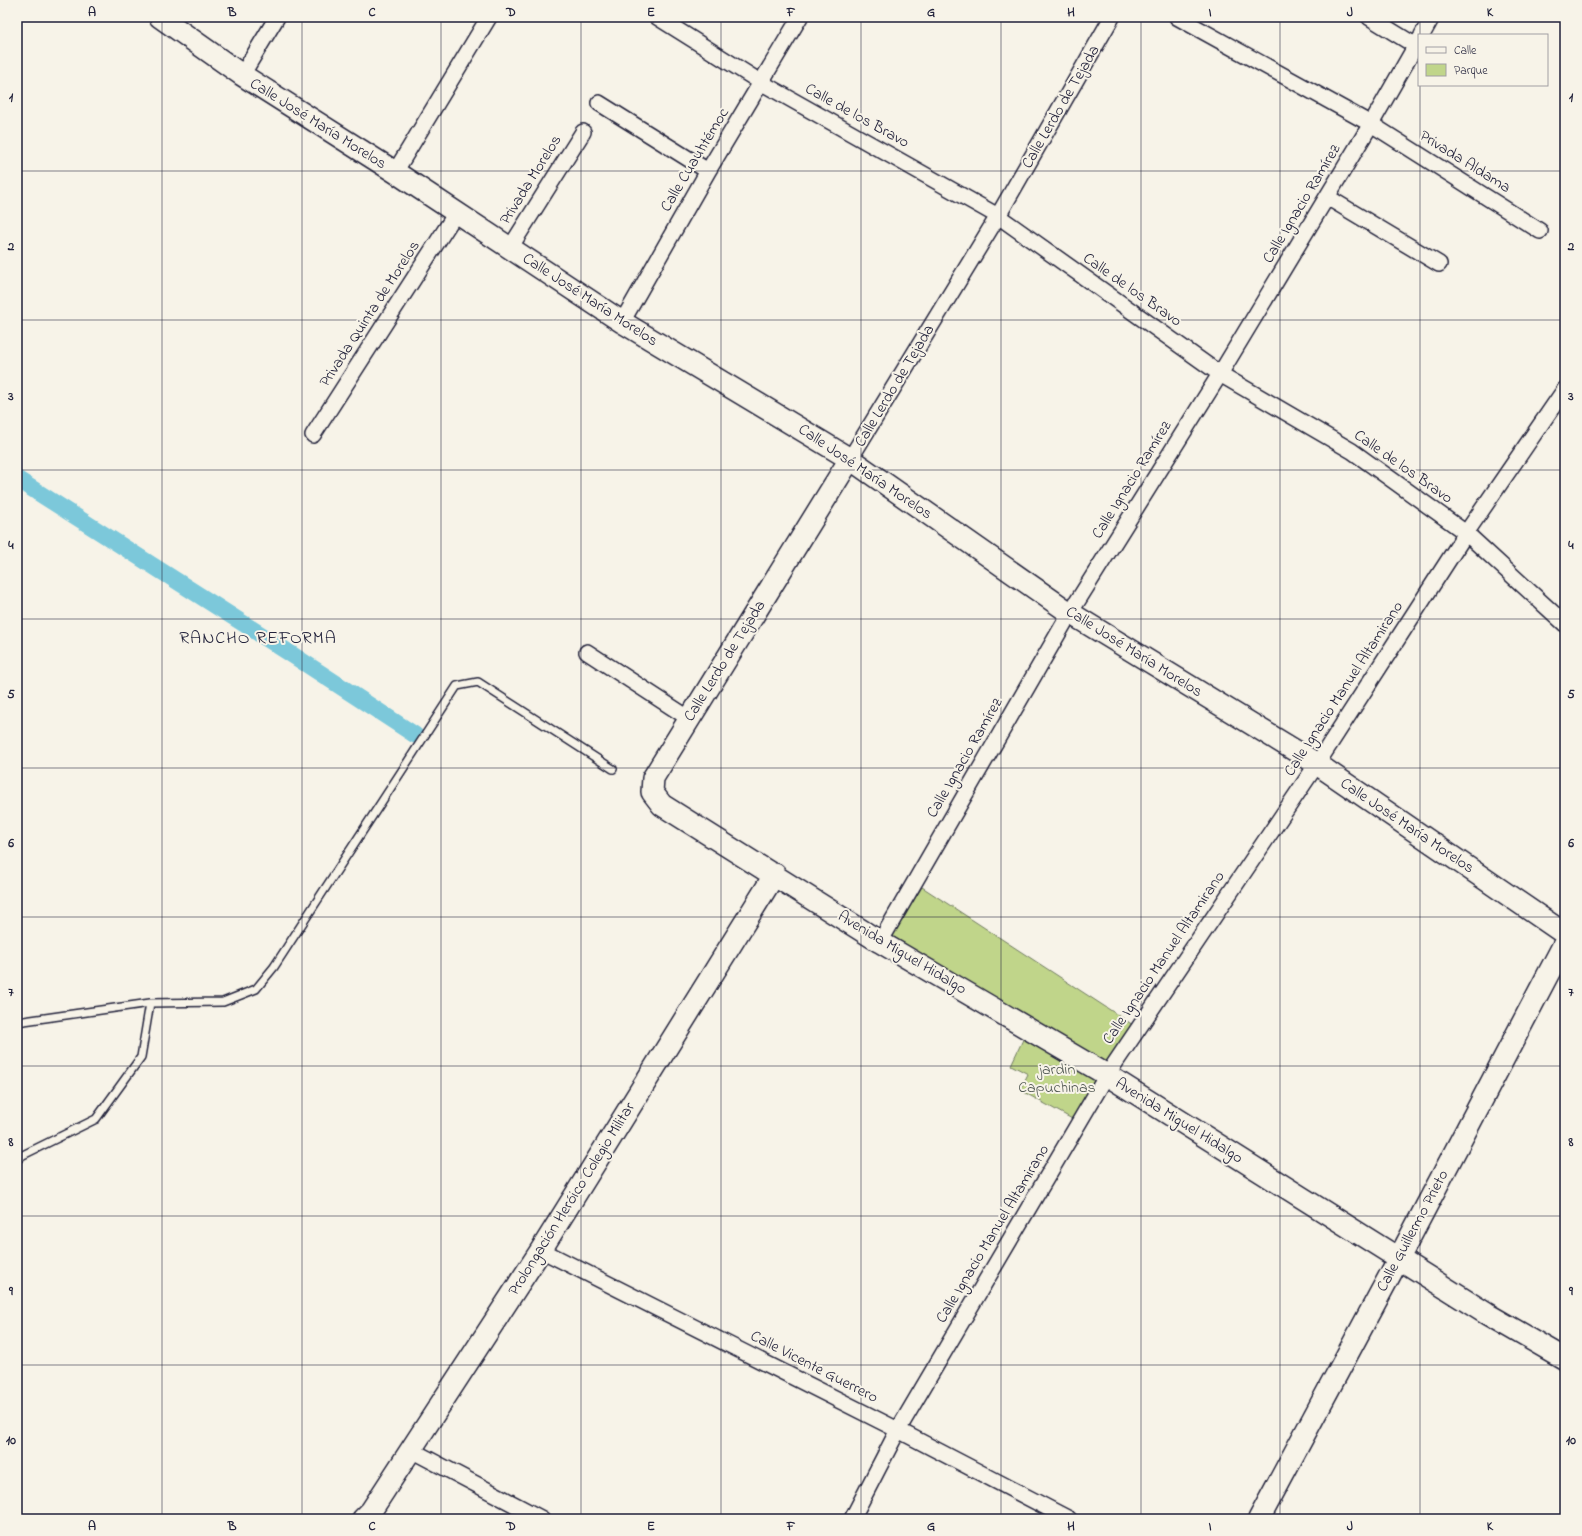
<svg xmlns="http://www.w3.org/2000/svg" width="1582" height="1536" font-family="'Indie Flower',sans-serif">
<rect width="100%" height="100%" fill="#f7f3e8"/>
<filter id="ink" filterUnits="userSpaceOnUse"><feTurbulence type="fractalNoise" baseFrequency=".025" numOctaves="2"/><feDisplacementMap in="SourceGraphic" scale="8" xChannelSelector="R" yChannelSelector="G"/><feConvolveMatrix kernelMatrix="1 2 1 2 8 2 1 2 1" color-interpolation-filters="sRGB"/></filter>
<g filter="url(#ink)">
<path fill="#c0d58a" stroke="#717c62" d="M922 887 1133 1025 1107 1068 892 936Z
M1028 1029 1100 1076 1074 1120 1020 1090 1028 1074 1011 1065Z"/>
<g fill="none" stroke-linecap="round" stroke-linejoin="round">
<path stroke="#7bc8da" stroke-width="17" d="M17 479 288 652 415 735"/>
<defs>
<path id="lane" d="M17 1022 150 1003 223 1002 256 989 274 967 457 686 478 682 613 769
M17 1160 23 1155 96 1119 141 1057 150 1003"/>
<path id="street" d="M657 17 762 83 998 216 1220 374 1352 451 1466 533 1565 624
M1177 17 1371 124 1540 231
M1369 17 1416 46
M1422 35 1432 17
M242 75 277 17
M599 103 708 171
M395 172 489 17
M1327 197 1439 264
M510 248 583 132
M622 322 708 171 800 17
M313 435 456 213
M850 459 998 216 1112 17
M587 652 690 719
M880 942 1070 613 1220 374 1371 124 1419 40
M541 1250 898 1430 1069 1519
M411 1450 542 1519
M852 1519 898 1430 1107 1075 1317 764 1466 533 1565 389"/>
<path id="secondary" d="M160 17 242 75 395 172 622 322 850 459 1070 613 1317 764 1565 934
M850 459 653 778 652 792 662 805 880 942 1107 1075 1487 1314 1565 1359
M363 1519 371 1511 541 1250 775 874
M1259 1519 1398 1260 1565 942"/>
</defs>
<use href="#lane" stroke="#22223b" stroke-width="10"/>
<use href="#street" stroke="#22223b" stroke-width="18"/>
<use href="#secondary" stroke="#22223b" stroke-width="24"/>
<use href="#lane" stroke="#f7f3e8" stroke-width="7"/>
<use href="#street" stroke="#f7f3e8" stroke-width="15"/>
<use href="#secondary" stroke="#f7f3e8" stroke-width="21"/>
</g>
</g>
<path fill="none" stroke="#22223b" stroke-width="1" stroke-opacity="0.55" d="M162 17V1519M302 17V1519M441 17V1519M581 17V1519M721 17V1519M861 17V1519M1001 17V1519M1141 17V1519M1280 17V1519M1420 17V35M1420 85V1519M17 171H1565M17 320H1565M17 470H1565M17 619H1565M17 768H1565M17 917H1565M17 1066H1565M17 1216H1565M17 1365H1565"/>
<g text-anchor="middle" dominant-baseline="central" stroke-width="4" stroke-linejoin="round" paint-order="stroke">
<g font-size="16" fill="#22223b" stroke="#f7f3e8">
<text transform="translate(1061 107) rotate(-60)">Calle Lerdo de Tejada</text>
<text transform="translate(857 116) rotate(29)">Calle de los Bravo</text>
<text transform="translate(318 124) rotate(32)">Calle José María Morelos</text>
<text transform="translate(695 160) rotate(-59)">Calle Cuauhtémoc</text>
<text transform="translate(1465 162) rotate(32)">Privada Aldama</text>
<text transform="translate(531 180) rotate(-58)">Privada Morelos</text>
<text transform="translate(1302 204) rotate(-59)">Calle Ignacio Ramírez</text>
<text transform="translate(1132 290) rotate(35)">Calle de los Bravo</text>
<text transform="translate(590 300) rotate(33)">Calle José María Morelos</text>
<text transform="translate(370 314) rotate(-57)">Privada Quinta de Morelos</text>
<text transform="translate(895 386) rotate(-59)">Calle Lerdo de Tejada</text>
<text transform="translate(1403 467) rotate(35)">Calle de los Bravo</text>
<text transform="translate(865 472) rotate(34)">Calle José María Morelos</text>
<text transform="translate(1132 480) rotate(-58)">Calle Ignacio Ramírez</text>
<text transform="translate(1134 652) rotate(32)">Calle José María Morelos</text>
<text transform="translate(725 661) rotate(-58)">Calle Lerdo de Tejada</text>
<text transform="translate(1344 689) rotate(-57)">Calle Ignacio Manuel Altamirano</text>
<text transform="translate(965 758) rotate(-60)">Calle Ignacio Ramírez</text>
<text transform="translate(1407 826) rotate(34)">Calle José María Morelos</text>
<text transform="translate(902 953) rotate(31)">Avenida Miguel Hidalgo</text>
<text transform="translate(1164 958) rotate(-56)">Calle Ignacio Manuel Altamirano</text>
<text transform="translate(1179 1121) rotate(32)">Avenida Miguel Hidalgo</text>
<text transform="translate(572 1199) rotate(-58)">Prolongación Heróico Colegio Militar</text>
<text transform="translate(1413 1231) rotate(-62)">Calle Guillermo Prieto</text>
<text transform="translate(993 1234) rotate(-59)">Calle Ignacio Manuel Altamirano</text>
<text transform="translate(814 1367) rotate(27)">Calle Vicente Guerrero</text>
</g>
<g font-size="16" fill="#515853" stroke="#f7f3e8">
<text x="1057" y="1070">jardin<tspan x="1057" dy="18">Capuchinas</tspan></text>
</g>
<g font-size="18" letter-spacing="1" fill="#22223b" stroke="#f7f3e8">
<text x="258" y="639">RANCHO REFORMA</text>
</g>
</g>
<rect width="1582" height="1536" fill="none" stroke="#f7f3e8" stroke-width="44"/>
<rect x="1418" y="34" width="130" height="52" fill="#f7f3e8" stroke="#a29fa3"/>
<rect x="1426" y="47" width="20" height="6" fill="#f7f3e8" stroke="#a29fa3"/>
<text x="1454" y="54" font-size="12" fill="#22223b">Calle</text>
<rect x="1426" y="64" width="20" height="12" fill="#c0d58a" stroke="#a29fa3"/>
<text x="1454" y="74" font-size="12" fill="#22223b">Parque</text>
<rect x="22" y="22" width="1538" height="1492" fill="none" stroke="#22223b" stroke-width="1.5"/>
<g font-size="13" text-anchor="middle" font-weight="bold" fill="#22223b">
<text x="92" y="16">A</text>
<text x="232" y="16">B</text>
<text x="372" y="16">C</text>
<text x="511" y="16">D</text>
<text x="651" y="16">E</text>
<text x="791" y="16">F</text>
<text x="931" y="16">G</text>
<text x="1071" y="16">H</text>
<text x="1210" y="16">I</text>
<text x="1350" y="16">J</text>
<text x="1490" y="16">K</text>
<text x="11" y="101">1</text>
<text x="1571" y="101">1</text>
<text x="11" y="250">2</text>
<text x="1571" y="250">2</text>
<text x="11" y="400">3</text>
<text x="1571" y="400">3</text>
<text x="11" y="549">4</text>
<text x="1571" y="549">4</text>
<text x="11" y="698">5</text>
<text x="1571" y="698">5</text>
<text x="11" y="847">6</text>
<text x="1571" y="847">6</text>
<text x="11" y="996">7</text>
<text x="1571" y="996">7</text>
<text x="11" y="1146">8</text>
<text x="1571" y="1146">8</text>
<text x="11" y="1295">9</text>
<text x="1571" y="1295">9</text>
<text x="11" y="1444">10</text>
<text x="1571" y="1444">10</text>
<text x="92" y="1530">A</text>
<text x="232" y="1530">B</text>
<text x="372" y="1530">C</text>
<text x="511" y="1530">D</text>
<text x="651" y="1530">E</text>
<text x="791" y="1530">F</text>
<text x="931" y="1530">G</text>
<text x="1071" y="1530">H</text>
<text x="1210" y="1530">I</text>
<text x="1350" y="1530">J</text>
<text x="1490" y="1530">K</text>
</g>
</svg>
